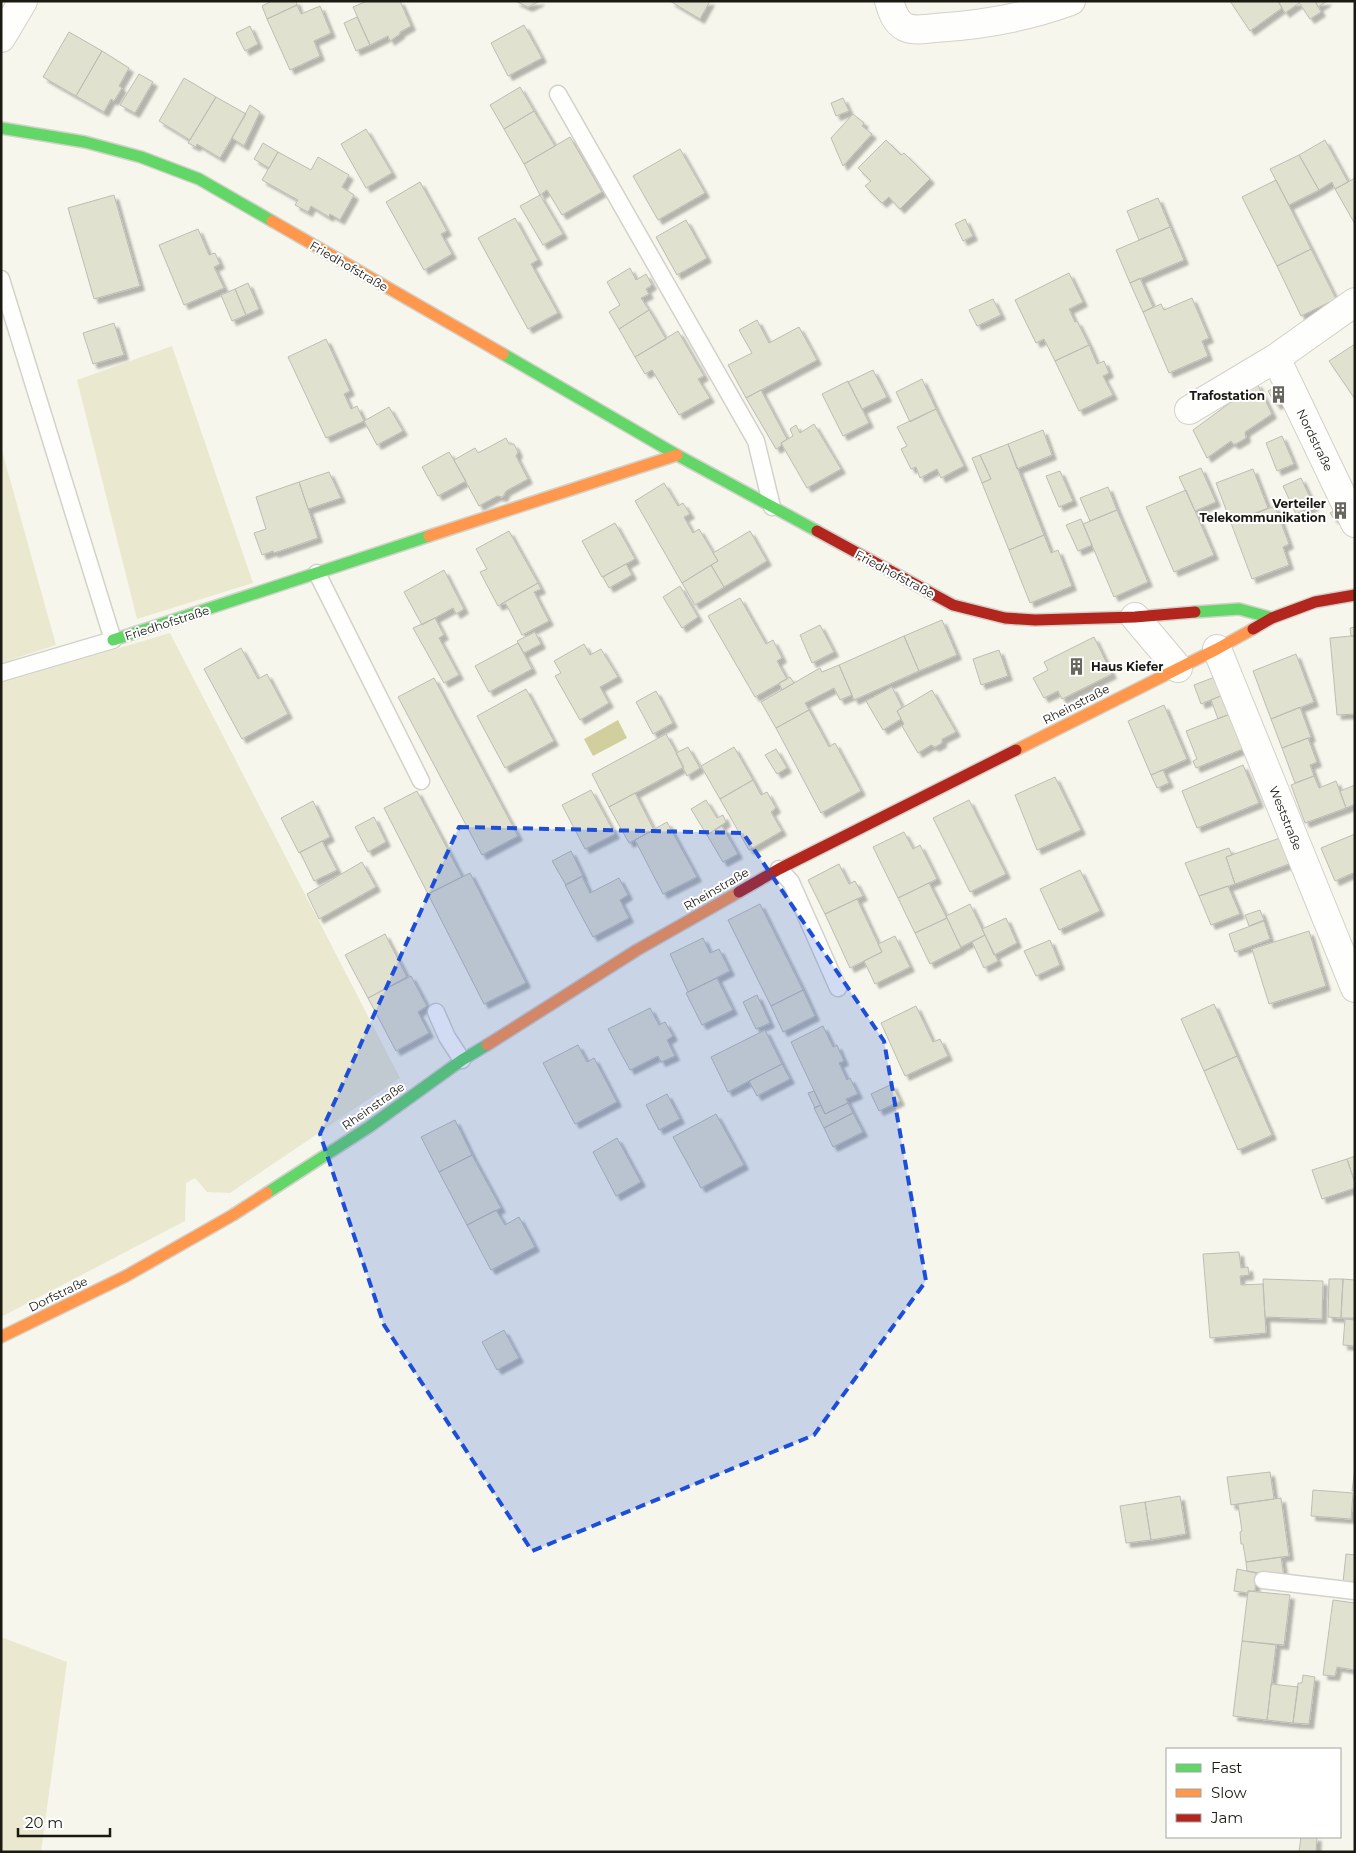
<svg xmlns="http://www.w3.org/2000/svg" width="1356" height="1853" font-family="Montserrat,sans-serif">
<defs>
<filter id="shadow"><feDropShadow dx="4.5" dy="4.5" stdDeviation="1" flood-color="#0004"/></filter>
</defs>
<rect width="100%" height="100%" fill="#f6f6ec"/>
<path fill="#eae9cf" d="M172 346 253 583 137 619 77 380Z
M1 447 56 645 1 663Z
M170 633 400 1078 230 1193 207 1192 195 1178 186 1183 185 1221 1 1317V683Z
M1 1637 67 1662 41 1852H1Z"/>
<path fill="#d2cf9e" d="M618 720 627 738 593 756 584 739Z"/>
<path fill="#e1e1cf" stroke="#bdbdb6" filter="url(#shadow)" d="M272 1H296L297 5 267 19 262 6Z
M367 1H400L411 26 400 32V34L390 41 388 36 370 45 353 7Z
M515 1H540L528 7Z
M670 1H710L700 19Z
M1230 1H1278L1282 8 1250 31Z
M1278 1H1298L1299 3 1285 13Z
M1298 1H1315L1321 12 1310 19Z
M1315 1H1327L1318 7Z
M297 5 301 14 320 6 331 33 314 41 320 56 290 70 267 19Z
M357 17 370 45 356 51 344 23Z
M524 25 542 58 508 76 491 43Z
M250 26 258 44 245 51 236 33Z
M69 32 102 51 76 96 43 77Z
M102 51 129 68 119 86 122 88 114 101 111 99 104 112 76 96Z
M139 74 153 82 135 113 120 105Z
M184 78 216 97 190 140 159 121Z
M520 87 534 111 504 129 490 105Z
M216 97 246 114 220 158 197 144 196 147 188 143Z
M843 98 849 111 836 116 831 103Z
M250 105 260 112 244 146 232 138Z
M534 111 555 146 524 164 504 129Z
M853 114 864 123 862 126 872 134 843 166 831 138Z
M366 129 392 173 366 188 341 144Z
M570 137 602 192 562 215 547 190 540 195 524 164Z
M886 140 901 155 904 153 930 179 900 209 889 197 882 203 865 186 871 181 858 168Z
M1325 140 1348 182 1335 189 1332 182 1319 190 1299 155Z
M263 143 278 152 269 168 254 159Z
M680 149 705 193 658 220 633 176Z
M278 152 311 170 318 157 349 175 342 187 354 195 340 220 330 214 329 217 311 206 308 212 295 205 298 200 262 180Z
M1299 155 1319 190 1289 205 1270 169Z
M1355 178V224L1335 189Z
M1276 180 1311 249 1277 266 1242 197Z
M420 182 447 231 441 234 452 254 424 270 386 202Z
M114 195 140 286 94 299 68 208Z
M540 195 563 234 543 245 520 206Z
M1158 198 1170 227 1139 240 1127 211Z
M515 218 538 260 531 264 558 313 528 329 478 238Z
M965 219 973 236 963 241 955 224Z
M686 220 707 258 677 275 656 237Z
M1170 227 1184 260 1130 283 1116 250Z
M198 229 209 255 215 253 220 264 214 267 224 288 184 305 159 245Z
M1311 249 1336 299 1301 316 1277 266Z
M630 268 636 280 646 274 652 285 646 289 649 294 641 298 649 310 619 329 609 312 620 305 607 282Z
M1069 273 1083 302 1069 309 1075 322 1077 321 1089 345 1055 361 1044 339 1036 343 1015 300Z
M1140 278 1153 307 1143 312 1130 283Z
M248 283 259 309 246 315 235 289Z
M235 289 246 315 232 321 221 295Z
M1192 298 1209 338 1202 341 1208 356 1169 373 1143 312 1161 304 1164 310Z
M993 299 1001 315 977 326 969 310Z
M649 310 666 339 635 357 619 329Z
M757 320 769 343 799 327 817 360 746 398 728 365 752 353 739 330Z
M114 323 124 355 93 364 83 333Z
M678 331 704 376 698 379 710 398 679 415 652 370 645 374 635 357Z
M326 339 350 391 344 394 351 409 357 406 364 421 326 438 288 357Z
M1355 344V399L1329 361Z
M1089 345 1097 364 1104 361 1109 373 1103 376 1113 395 1079 411 1055 361Z
M873 370 887 397 862 409 848 382Z
M922 379 936 409 910 422 896 392Z
M848 381 869 423 843 436 822 394Z
M1257 383 1272 414 1245 432 1246 438 1236 444H1233L1231 441 1207 458 1193 430Z
M1281 384 1289 399 1276 405 1268 391Z
M761 390 787 439 781 443 782 445 776 449 746 398Z
M389 407 403 431 377 445 364 421Z
M936 409 964 466 941 478 937 469 920 478 916 467 911 469 901 449 907 446 897 427Z
M814 424 841 469 807 488 781 443 793 436 790 429 796 425 800 433Z
M1043 430 1052 455 1017 469 1008 444Z
M1282 436 1294 464 1277 471 1266 443Z
M506 438 509 444H514L518 452 516 456 528 479 506 491 503 497 497 496 479 506 454 460 475 448 478 453Z
M1008 444 1044 535 1009 550 982 483 991 479 980 455Z
M449 452 466 481 438 496 422 467Z
M980 455 991 479 982 483 972 458Z
M1201 468 1216 502 1195 511 1179 477Z
M1253 469 1268 508 1231 523 1216 483Z
M1060 471 1073 501 1059 507 1046 476Z
M329 472 341 498 308 509 299 482Z
M1301 478 1314 506 1296 514 1283 486Z
M299 482 318 538 274 553 273 551 262 555 254 533 266 529 256 497Z
M664 483 678 506 683 503 690 514 684 517 693 533 699 529 718 561 682 583 635 501Z
M1108 487 1117 510 1090 521 1080 498Z
M1186 490 1214 555 1174 572 1146 507Z
M1275 506 1289 544 1283 547 1289 565 1252 579 1231 523Z
M1342 507 1344 514 1334 519 1330 513Z
M1117 510 1148 582 1114 597 1083 524Z
M1081 519 1092 545 1078 551 1066 525Z
M615 523 635 559 602 577 582 541Z
M509 531 538 583 498 606 480 572 487 569 476 549Z
M750 531 767 561 724 587 711 565 718 561 713 553Z
M1044 535 1051 553 1058 550 1072 586 1030 603 1009 550Z
M626 564 632 575 609 588 603 577Z
M711 565 724 587 695 605 682 583Z
M444 570 464 609 456 614 453 608 422 625 404 592Z
M538 583 541 589 534 592 549 621 522 635 506 604H501Z
M680 586 698 617 682 628 663 597Z
M740 598 766 644 773 640 782 658 777 661 787 679 755 697 708 616Z
M435 618 444 635 439 638 459 675 444 683 413 628Z
M942 620 957 655 919 671 904 636Z
M820 625 834 652 812 663 800 635Z
M1355 627V636H1351L1350 628Z
M535 632 541 644 524 653 517 641Z
M904 636 919 671 854 700 839 665Z
M1351 636H1355V714L1337 715 1330 638Z
M1094 637 1112 674 1062 699 1058 691 1044 698 1033 678 1048 670 1044 662Z
M518 643 532 669 489 692 475 666Z
M584 644 590 655 601 649 618 677 600 687 609 703 580 720 555 676 561 673 554 661Z
M241 648 258 679 267 674 288 714 242 739 204 669Z
M999 650 1008 676 981 685 973 659Z
M1296 654 1314 702 1271 719 1253 671Z
M839 665 852 695 840 700 834 688 805 703 809 710 776 728 761 702 820 668 822 672Z
M1220 675 1228 693 1201 704 1194 685Z
M790 677 794 683 782 690 779 683Z
M434 678 518 836 482 855 398 697Z
M892 687 902 707 897 711 901 719 883 730 866 701Z
M526 689 554 741 505 768 477 716Z
M932 690 956 732 942 739V743L935 747 931 745 918 753 902 726 904 724 897 711Z
M656 691 673 723 653 734 636 702Z
M1228 693 1235 712 1218 719 1211 700Z
M1164 705 1187 759 1151 775 1128 721Z
M1300 707 1311 737 1282 748 1271 719Z
M809 710 829 747 835 743 861 791 821 813 776 728Z
M1235 712 1248 747 1196 768 1193 761 1197 759 1186 731Z
M666 734 684 767 609 807 592 774Z
M1308 738 1317 762 1310 765 1314 776 1295 783 1282 748Z
M688 747 700 768 687 776 676 753Z
M734 747 753 780 720 799 701 766Z
M776 749 787 768 777 774 765 755Z
M1243 765 1259 803 1197 828 1182 791Z
M1163 770 1169 783 1157 788 1151 775Z
M1314 776 1319 788 1336 781 1346 808 1305 823 1291 785Z
M1055 777 1081 830 1037 850 1015 795Z
M753 780 761 795 767 792 776 808 771 812 782 831 749 850 720 799Z
M1355 785V804L1346 808 1340 791Z
M591 790 615 834 585 849 562 805Z
M417 791 462 877 428 894 384 808Z
M635 793 654 830 629 843 609 807Z
M706 800 717 818 723 815 726 822 707 835 691 809Z
M969 800 1006 874 970 892 933 818Z
M313 801 330 837 299 853 281 818Z
M374 817 386 842 368 852 355 827Z
M667 822 697 877 663 894 635 840Z
M722 826 738 854 723 862 707 835Z
M904 832 913 849 920 845 937 879 898 898 873 847Z
M1355 834V878L1353 873 1335 881 1321 848Z
M1280 838 1289 864 1235 884 1226 857Z
M322 841 337 870 314 881 300 852Z
M1229 848 1232 855 1226 857 1235 884 1199 896 1185 863Z
M571 851 583 876 566 885 552 861Z
M362 862 376 887 319 919 307 894Z
M839 864 849 884 855 881 863 896 825 914 808 880Z
M1080 870 1100 911 1059 930 1040 889Z
M470 873 526 983 484 1004 428 894Z
M582 876 590 893 619 878 628 895 620 900 629 918 593 937 565 885Z
M929 883 947 918 915 933 898 898Z
M1228 886 1240 914 1211 925 1199 896Z
M857 899 882 952 850 968 825 914Z
M760 904 803 990 771 1006 728 920Z
M970 904 985 935 961 947 946 916Z
M1260 910 1264 920 1249 926 1245 915Z
M947 918 961 948 930 964 915 933Z
M1006 918 1017 943 994 955 982 929Z
M1264 921 1270 939 1235 952 1229 934Z
M1309 931 1326 986 1269 1004 1252 949Z
M385 934 407 977 368 998 345 955Z
M985 935 998 961 984 968 972 942Z
M895 936 910 967 875 984 864 961 882 952 878 944Z
M703 938 710 953 719 949 730 971 688 992 670 954Z
M1050 940 1060 965 1036 976 1024 951Z
M411 976 427 1006 418 1012 429 1033 396 1051 368 998Z
M717 978 733 1010 702 1025 686 993Z
M803 990 815 1016 783 1032 771 1006Z
M757 995 770 1023 756 1029 743 1002Z
M1214 1004 1237 1056 1204 1071 1181 1019Z
M916 1006 933 1042 940 1039 948 1056 905 1076 881 1023Z
M650 1008 659 1025 665 1022 673 1036 667 1040 675 1056 661 1062 658 1056 630 1070 608 1029Z
M823 1026 833 1047 837 1045 844 1061 839 1063 847 1080 850 1078 858 1094 846 1099 848 1103 825 1114 791 1042Z
M765 1030 782 1064 728 1092 711 1057Z
M578 1045 587 1062 594 1058 617 1102 575 1124 543 1063Z
M1237 1056 1272 1135 1238 1150 1204 1071Z
M782 1064 790 1079 757 1096 749 1081Z
M892 1084 900 1101 879 1111 871 1094Z
M814 1091 821 1105 815 1108 808 1093Z
M667 1094 680 1119 659 1130 646 1105Z
M848 1103 853 1113 824 1128 814 1108 821 1105 825 1114Z
M853 1113 863 1132 833 1147 824 1128Z
M716 1114 744 1165 701 1188 673 1137Z
M455 1120 472 1155 439 1172 421 1137Z
M617 1138 641 1182 616 1196 593 1152Z
M472 1155 501 1208 467 1225 439 1172Z
M1355 1156V1183L1347 1159Z
M1347 1159 1355 1183V1188L1322 1199 1312 1170Z
M496 1210 505 1225 519 1217 535 1247 491 1270 467 1225Z
M1239 1252 1241 1268 1248 1267 1249 1275 1240 1276 1241 1285 1263 1284 1266 1333 1210 1338 1203 1254Z
M1263 1279 1323 1281 1322 1319 1265 1317Z
M1329 1279H1343L1341 1318 1328 1317Z
M1343 1279 1355 1280V1318H1341Z
M1345 1319 1355 1320V1346L1343 1345Z
M504 1330 519 1358 497 1370 482 1342Z
M1355 1468V1491H1352Z
M1270 1472 1274 1499 1231 1505 1227 1477Z
M1313 1490 1353 1493 1351 1519 1311 1516Z
M1180 1496 1186 1534 1151 1540 1145 1502Z
M1281 1498 1289 1556 1246 1562 1243 1544H1241L1240 1532 1242 1531 1238 1504Z
M1145 1502 1151 1540 1126 1543 1120 1506Z
M1346 1554 1355 1555V1583L1343 1582Z
M1281 1557 1284 1577 1247 1571 1246 1562Z
M1237 1569 1256 1573 1255 1591H1248V1593L1234 1591Z
M1248 1591 1290 1595 1284 1645 1242 1641Z
M1333 1600 1355 1603V1670L1337 1667 1335 1676 1323 1675Z
M1242 1641 1276 1645 1267 1720 1233 1716Z
M1303 1675 1315 1677 1309 1724 1293 1723 1298 1683H1302Z
M1271 1684 1298 1687 1293 1723 1267 1720Z
M1301 1837H1317L1316 1852H1299Z"/>
<g fill="none" stroke-linecap="round" stroke-linejoin="round">
<defs>
<path id="lane" d="M558 94 756 441 772 507
M1 279 113 640 1 673
M317 573 421 781
M779 869 791 882 838 988
M436 1012 447 1037 462 1060
M1263 1580 1355 1591"/>
<path id="street" d="M889 1C892 11 895 22 905 27 913 31 927 29 935 28 982 25 1028 17 1071 1
M1 38 23 1
M1355 302 1276 358 1355 523
M1189 410 1276 358
M1135 617 1178 668
M1217 649 1355 988"/>
<path id="fast" d="M1 128 85 142 141 157 199 179 272 221
M503 354 677 455 817 531
M1195 612 1239 609 1272 618
M113 640 429 536
M267 1193 369 1127 462 1060 487 1045"/>
<path id="slow" d="M272 221 503 354
M429 536 677 455
M1016 750 1217 649 1253 629
M487 1045 637 950 739 892
M1 1337 126 1276 233 1215 267 1193"/>
<path id="jam" d="M817 531 953 605 1005 618 1035 620 1135 617 1195 612
M1253 629 1272 618 1315 602 1355 595
M739 892 779 869 1016 750"/>
</defs>
<use href="#lane" stroke="#d2d2cb" stroke-width="19"/>
<use href="#street" stroke="#d2d2cb" stroke-width="30"/>
<use href="#fast" stroke="#d2d2cb" stroke-width="14"/>
<use href="#slow" stroke="#d2d2cb" stroke-width="14"/>
<use href="#jam" stroke="#d2d2cb" stroke-width="14"/>
<use href="#lane" stroke="#fefefc" stroke-width="16"/>
<use href="#street" stroke="#fefefc" stroke-width="28"/>
<use href="#fast" stroke="#63d668" stroke-width="11"/>
<use href="#slow" stroke="#ff974d" stroke-width="11"/>
<use href="#jam" stroke="#b3261e" stroke-width="11"/>
</g>
<path fill="#1d4ed8" fill-opacity="0.2" stroke="#1d4ed8" stroke-width="4" stroke-dasharray="10 6" stroke-linejoin="round" d="M459 827 743 833 884 1041 926 1281 814 1435 532 1551 384 1325 320 1134Z"/>
<defs>
<symbol id="building-bare" viewBox="-9 -9 18 18"><path d="M-4-6H4V6H1V3H-1V6H-4ZM-2.5-4.3h1.7v1.8h-1.7ZM.8-4.3h1.7v1.8H.8ZM-2.5-1h1.7V.8h-1.7ZM.8-1h1.7V.8H.8Z" fill="#67675f" stroke="#fff" stroke-width="2.5" paint-order="stroke"/></symbol>
</defs>
<g fill-rule="evenodd">
<use href="#building-bare" x="1266" y="382" width="25" height="25"/>
<use href="#building-bare" x="1328" y="498" width="25" height="25"/>
<use href="#building-bare" x="1064" y="654" width="25" height="25"/>
</g>
<g text-anchor="middle" dominant-baseline="central" stroke-width="4" stroke-linejoin="round" paint-order="stroke">
<g font-size="12" fill="#1a1a13" stroke="#fff">
<text transform="translate(349 266) rotate(30)">Friedhofstraße</text>
<text transform="translate(1315 440) rotate(64)">Nordstraße</text>
<text transform="translate(895 574) rotate(28)">Friedhofstraße</text>
<text transform="translate(167 623) rotate(-18)">Friedhofstraße</text>
<text transform="translate(1076 704) rotate(-27)">Rheinstraße</text>
<text transform="translate(1286 818) rotate(68)">Weststraße</text>
<text transform="translate(716 889) rotate(-30)">Rheinstraße</text>
<text transform="translate(373 1106) rotate(-35)">Rheinstraße</text>
<text transform="translate(58 1294) rotate(-26)">Dorfstraße</text>
</g>
<g font-size="12" font-weight="bold" fill="#1a1a13" stroke="#fff" text-anchor="end">
<text x="1265" y="395">Trafostation</text>
<text x="1326" y="503">Verteiler<tspan x="1326" dy="14">Telekommunikation</tspan></text>
<text x="1091" y="666" text-anchor="start">Haus Kiefer</text>
</g>
</g>
<rect width="1356" height="1853" fill="none" stroke="#1a1a13" stroke-width="5"/>
<rect x="1166" y="1748" width="175" height="90" fill="#ffffff" stroke="#a3a3a1"/>
<rect x="1176" y="1764" width="25" height="8" fill="#63d668" stroke="#a3a3a1"/>
<text x="1211" y="1773" font-size="15" fill="#1a1a13">Fast</text>
<rect x="1176" y="1789" width="25" height="8" fill="#ff974d" stroke="#a3a3a1"/>
<text x="1211" y="1798" font-size="15" fill="#1a1a13">Slow</text>
<rect x="1176" y="1814" width="25" height="8" fill="#b3261e" stroke="#a3a3a1"/>
<text x="1211" y="1823" font-size="15" fill="#1a1a13">Jam</text>
<path d="M18 1828v8h92v-8" fill="none" stroke="#1a1a13" stroke-width="2.5"/>
<text x="25" y="1828" font-size="15" fill="#1a1a13" stroke="#ffffff" stroke-width="4" paint-order="stroke">20 m</text>
</svg>
